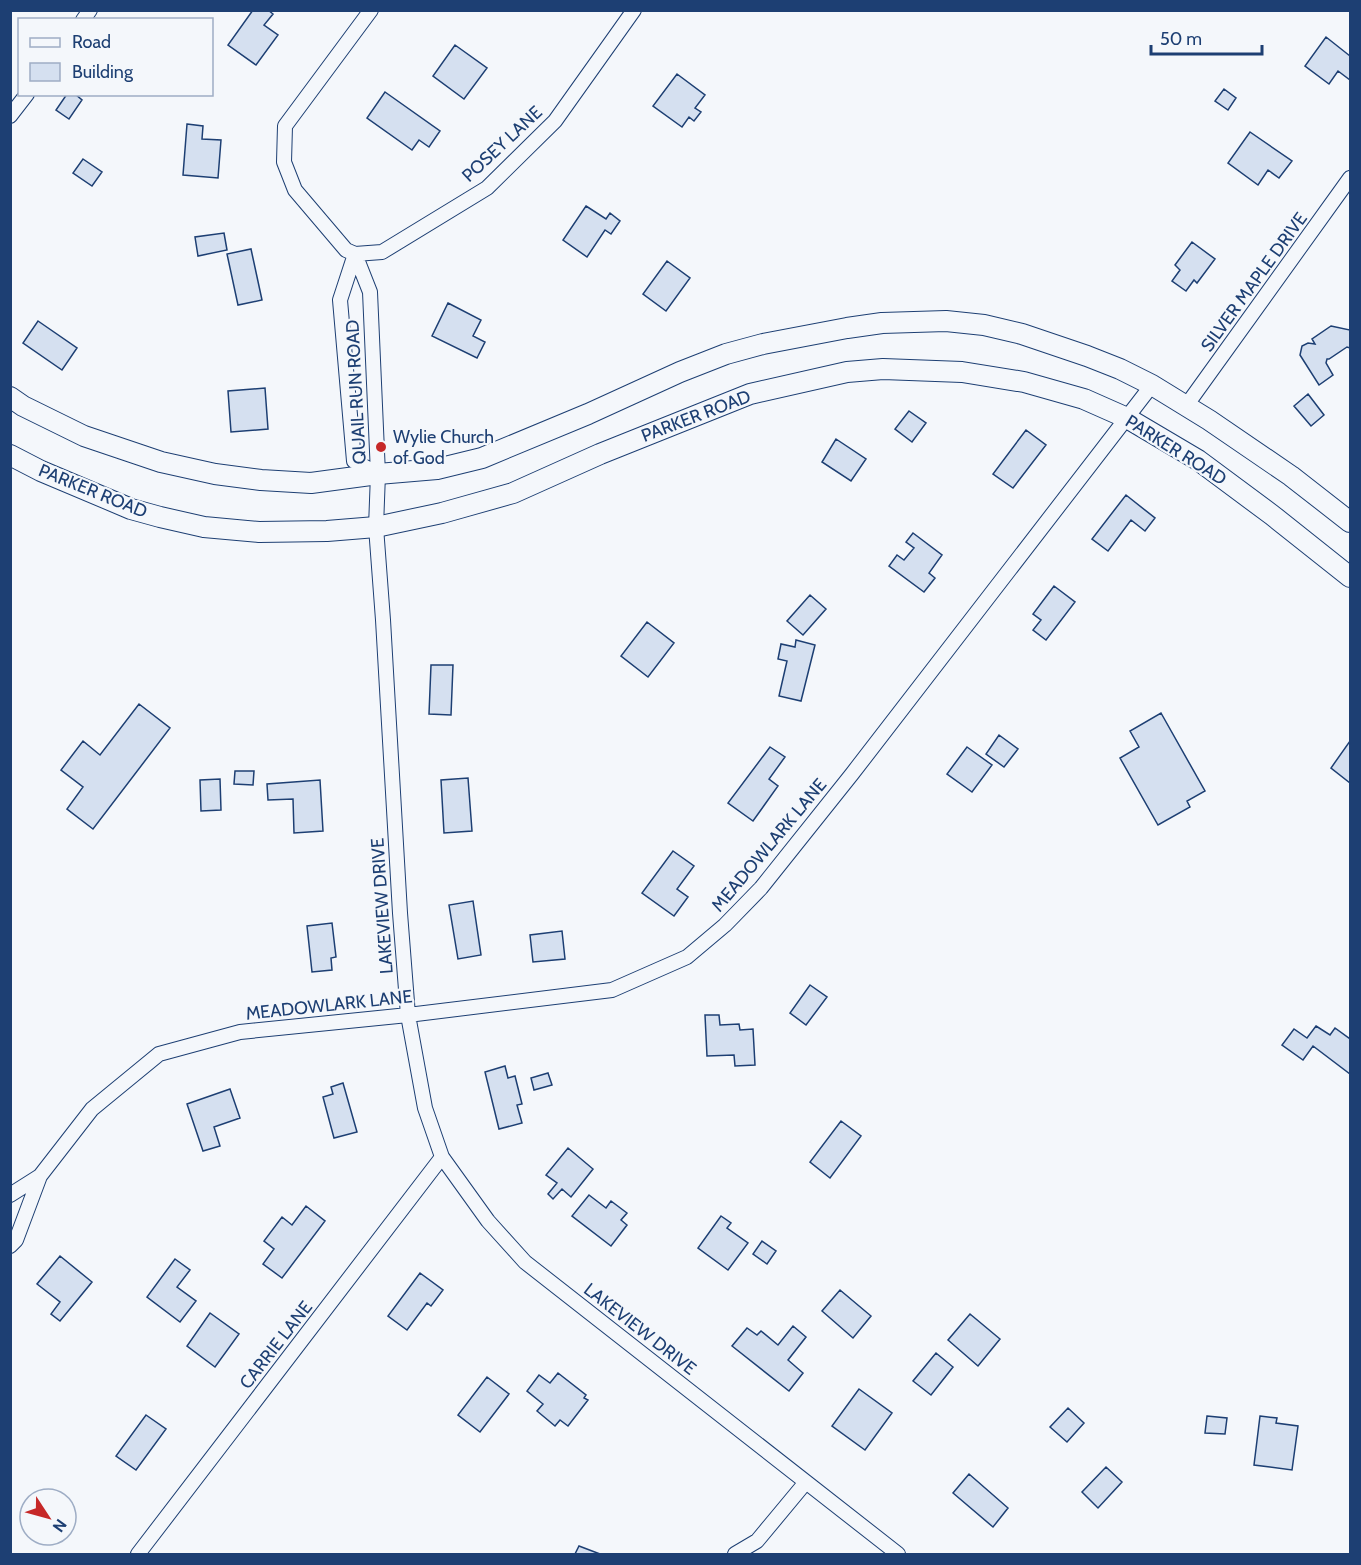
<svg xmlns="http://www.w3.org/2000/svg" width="1361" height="1565" font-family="Cabin,sans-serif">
<rect width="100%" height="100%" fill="#f4f7fb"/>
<path fill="#d5e0f0" stroke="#1d3f73" stroke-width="1.5" d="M253 10H268L273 14 264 25 278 35 256 65 228 45Z
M1326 37 1350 56V80L1338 71 1329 84 1305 66Z
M455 45 487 68 464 99 433 76Z
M677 74 705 95 695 108 701 112 694 121 689 117 682 127 653 106Z
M1224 89 1236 98 1228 110 1215 101Z
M385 92 440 131 429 147 419 140 412 150 367 118Z
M67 94H75L82 100 69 119 56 110Z
M187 124 203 126 202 139 221 140 218 178 183 175Z
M1250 132 1292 161 1279 178 1268 170 1258 185 1228 163Z
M83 159 102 172 92 186 73 173Z
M586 206 606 219 610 213 620 221 611 234 605 230 587 257 563 240Z
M224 233 227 250 198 256 195 237Z
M1192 242 1215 259 1197 283 1194 280 1186 291 1172 281 1180 270 1175 265Z
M251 249 262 300 238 305 227 254Z
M667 261 690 278 666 311 643 294Z
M448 303 481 320 473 336 485 342 477 358 432 336Z
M38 321 77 348 62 370 23 343Z
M1331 326 1350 330V348L1347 347 1329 359H1327L1326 363 1333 375 1319 385 1300 355 1302 346 1308 343 1315 344 1312 339Z
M265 388 268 429 231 432 228 391Z
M1308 394 1324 415 1311 426 1294 406Z
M909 411 926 423 912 442 895 429Z
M1026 430 1046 445 1013 488 993 474Z
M836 439 866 459 851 481 822 462Z
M1126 495 1155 518 1145 531 1131 520 1108 551 1092 539Z
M913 533 942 555 929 573 935 578 924 592 889 566 897 555 904 560 914 548 906 542Z
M1054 586 1075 602 1046 640 1033 630 1041 620 1033 614Z
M810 595 826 609 803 635 787 621Z
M647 622 674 643 648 677 621 656Z
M796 640 815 645 801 701 779 696 787 661 778 659 781 644 795 647Z
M431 665H453L451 715 429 714Z
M139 704 170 728 93 829 67 809 83 787 61 770 83 741 100 755Z
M1161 713 1205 791 1187 801 1190 807 1158 825 1120 758 1139 747 1130 731Z
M999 735 1018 749 1004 767 986 754Z
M1350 741V783L1331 768Z
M770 747 785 757 769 779 778 786 753 821 728 803Z
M967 747 992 765 972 792 947 774Z
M235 771H254L253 785 234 784Z
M468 778 472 831 444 833 441 780Z
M220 779 221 810 201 811 200 780Z
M320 780 323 831 294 833 293 799 268 800 267 784Z
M673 851 694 866 677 889 688 897 674 916 642 893Z
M473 901 481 955 458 959 449 905Z
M332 923 336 957 331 958 332 970 312 972 307 926Z
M562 931 565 959 533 962 530 935Z
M810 985 827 997 806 1025 790 1013Z
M705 1015H719L720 1025 739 1024 740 1030 753 1029 755 1065 735 1066 734 1055 707 1056Z
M1316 1026 1330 1035 1335 1028 1350 1039V1074L1313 1046 1303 1060 1282 1045 1294 1029 1307 1038Z
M505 1066 508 1078 515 1076 522 1104 517 1105 522 1123 499 1129 485 1072Z
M548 1073 552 1085 534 1090 531 1078Z
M343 1083 357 1132 334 1138 323 1097 333 1094 331 1087Z
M230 1089 240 1118 214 1127 220 1146 203 1151 187 1104Z
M841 1121 861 1136 830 1178 810 1162Z
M568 1148 593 1169 571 1197 562 1189 553 1199 548 1194 557 1183 546 1175Z
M589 1195 606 1208 611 1201 627 1213 621 1220 627 1225 611 1246 572 1216Z
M306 1206 325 1221 282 1278 263 1264 274 1249 264 1241 282 1217 292 1225Z
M721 1216 731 1223 727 1228 748 1243 728 1270 698 1248Z
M762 1241 776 1251 767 1264 753 1254Z
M60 1256 92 1282 60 1321 51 1314 60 1302 37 1284Z
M175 1259 190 1270 177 1287 196 1301 180 1322 147 1297Z
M420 1273 443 1290 431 1306 427 1303 407 1330 388 1316Z
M840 1290 871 1316 853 1338 822 1311Z
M210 1313 239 1334 215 1367 187 1346Z
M970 1314 1000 1339 978 1366 948 1340Z
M793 1326 806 1337 788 1360 803 1373 789 1391 732 1346 747 1328 757 1335 761 1331 778 1345Z
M936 1353 953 1367 931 1395 913 1381Z
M558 1373 586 1395 584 1398 588 1400 568 1426 560 1420 555 1426 537 1411 543 1404 527 1391 539 1375 550 1383Z
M487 1377 509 1394 480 1432 458 1415Z
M859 1389 892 1413 865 1450 832 1426Z
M1068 1408 1084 1423 1067 1442 1050 1427Z
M146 1415 166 1429 136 1470 116 1456Z
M1207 1416 1227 1418 1225 1434 1205 1433Z
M1260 1416 1277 1418 1276 1423 1298 1426 1292 1470 1254 1465Z
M1106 1467 1122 1482 1098 1508 1082 1492Z
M969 1474 1008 1508 993 1527 953 1493Z
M579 1546 600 1554H575Z"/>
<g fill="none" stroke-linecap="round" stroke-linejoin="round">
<defs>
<path id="minor" d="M371 10 285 126 284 162 295 190 346 250 355 254 382 252 487 188 555 121 634 10
M83 20 90 10
M10 116 27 94
M355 254 370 292 378 474 376 527 383 620 400 913 408 1015 425 1108 442 1157 488 1221 525 1262 898 1554
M355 254 340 300 354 461 378 474
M1186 406 1350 178
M10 1195 40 1176
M10 1246 16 1240 40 1176 92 1109 159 1054 240 1032 408 1015 612 990 687 957 725 925 761 888 852 774 1152 385
M138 1554 442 1157
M735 1554 757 1541 806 1482"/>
<path id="secondary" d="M10 397 23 406 84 436 161 462 215 474 261 480 311 483 378 474 437 469 482 458 588 414 680 372 726 354 763 344 847 328 882 323 946 321 984 325 1022 334 1087 356 1120 369 1152 385 1209 420 1291 476 1350 522
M10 455 41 471 131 509 160 517 204 527 259 532 327 531 376 527 442 513 513 493 600 454 750 394 847 372 883 369 962 372 1024 382 1084 399 1127 418 1198 460 1272 515 1350 577"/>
</defs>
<use href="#minor" stroke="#1d3f73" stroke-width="16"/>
<use href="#secondary" stroke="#1d3f73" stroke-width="22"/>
<use href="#minor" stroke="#f4f7fb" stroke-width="14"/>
<use href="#secondary" stroke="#f4f7fb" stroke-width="20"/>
</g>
<circle fill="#c62828" stroke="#f4f7fb" stroke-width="2" cx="381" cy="447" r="6"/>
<g text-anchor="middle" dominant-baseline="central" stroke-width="4.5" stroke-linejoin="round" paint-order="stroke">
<g font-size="18" fill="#1d3f73" stroke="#f4f7fb">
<text transform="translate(502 144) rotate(-43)">POSEY LANE</text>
<text transform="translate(1254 282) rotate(-54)">SILVER MAPLE DRIVE</text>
<text transform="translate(356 392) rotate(-93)">QUAIL RUN ROAD</text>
<text transform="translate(696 416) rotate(-21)">PARKER ROAD</text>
<text transform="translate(1176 450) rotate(32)">PARKER ROAD</text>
<text transform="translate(93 491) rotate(22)">PARKER ROAD</text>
<text transform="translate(769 845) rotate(-50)">MEADOWLARK LANE</text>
<text transform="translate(382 906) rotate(-94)">LAKEVIEW DRIVE</text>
<text transform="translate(329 1005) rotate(-6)">MEADOWLARK LANE</text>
<text transform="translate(640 1329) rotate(38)">LAKEVIEW DRIVE</text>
<text transform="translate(276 1345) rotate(-52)">CARRIE LANE</text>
</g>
<g font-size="18" fill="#1d3f73" stroke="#f4f7fb" text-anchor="start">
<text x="393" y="437">Wylie Church<tspan x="393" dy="21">of God</tspan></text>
</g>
</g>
<rect width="1361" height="1565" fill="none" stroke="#1d3f73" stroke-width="24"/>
<rect x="18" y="18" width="195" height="78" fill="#f4f7fb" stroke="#9eadc5" stroke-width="1.5"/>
<rect x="30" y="38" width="30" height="9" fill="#f4f7fb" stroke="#9eadc5" stroke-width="1.5"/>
<text x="72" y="48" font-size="18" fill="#1d3f73">Road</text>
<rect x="30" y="63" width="30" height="18" fill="#d5e0f0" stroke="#9eadc5" stroke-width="1.5"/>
<text x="72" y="78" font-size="18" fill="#1d3f73">Building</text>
<g transform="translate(48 1517) rotate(126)"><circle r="28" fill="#f4f7fb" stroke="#9eadc5" stroke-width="1.5"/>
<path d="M0-4.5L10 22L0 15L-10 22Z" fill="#c62828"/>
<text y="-9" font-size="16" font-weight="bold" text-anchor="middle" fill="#1d3f73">N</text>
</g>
<path d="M1151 45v9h111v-9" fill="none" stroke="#1d3f73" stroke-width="3"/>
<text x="1160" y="45" font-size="18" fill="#1d3f73" stroke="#f4f7fb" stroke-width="4.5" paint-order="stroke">50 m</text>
</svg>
